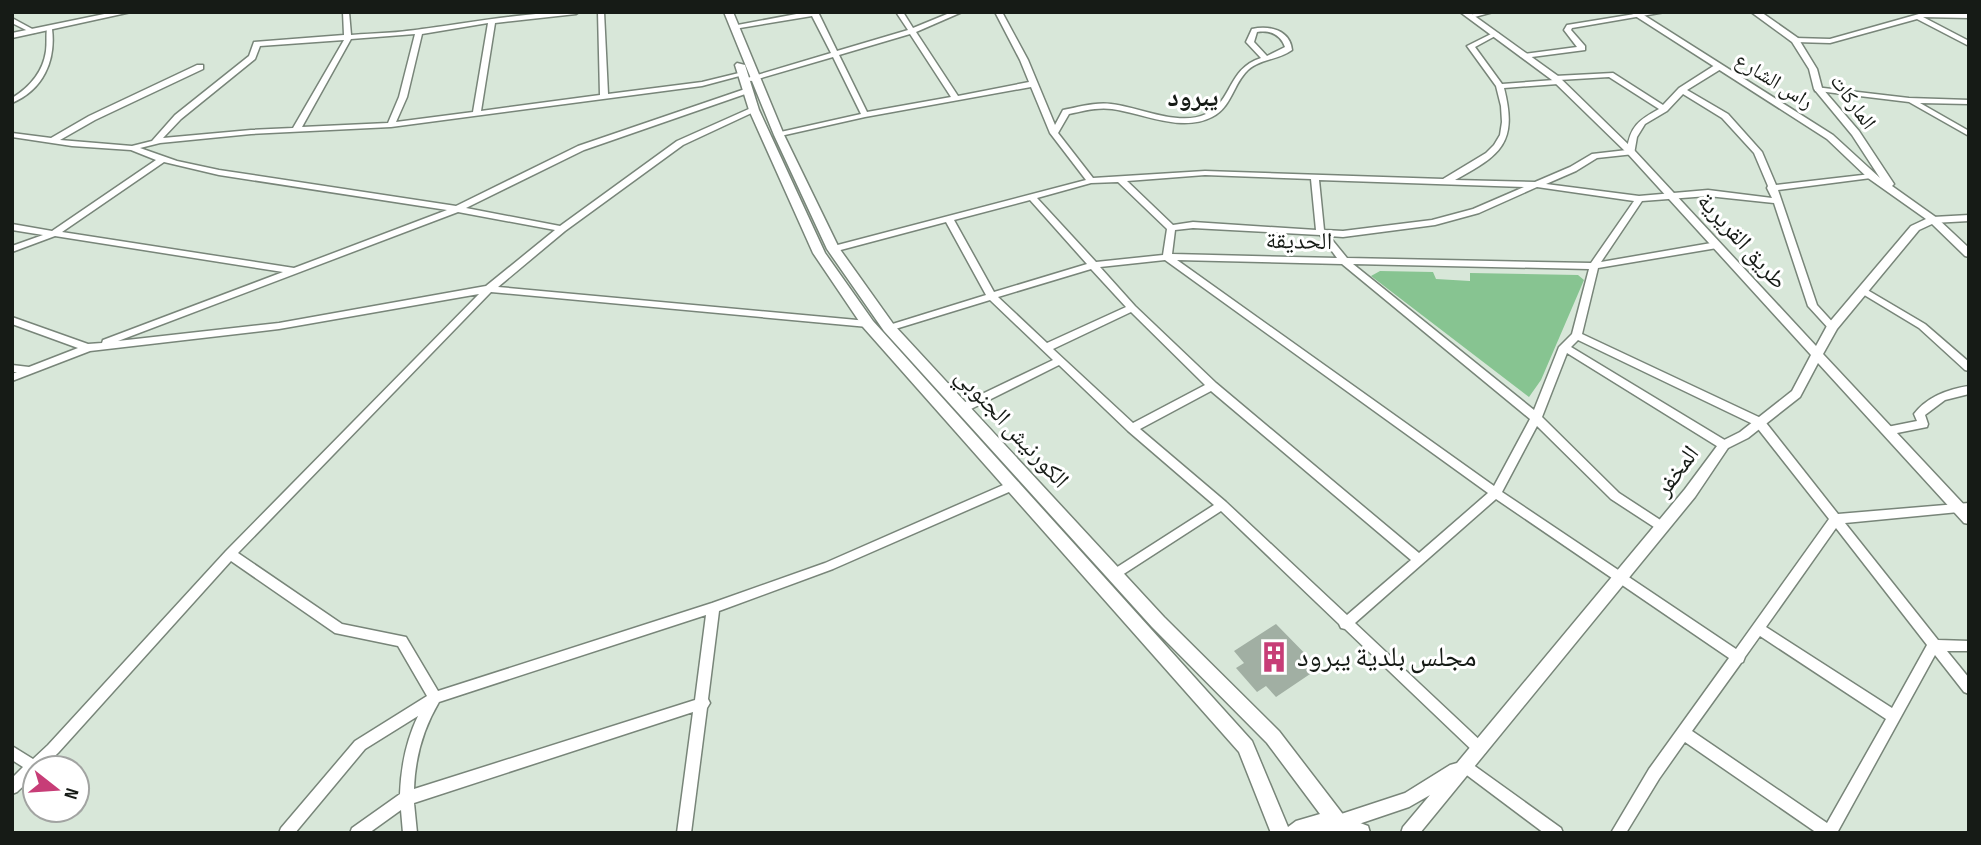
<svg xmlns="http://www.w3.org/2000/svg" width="1981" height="845" font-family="'Sofia Sans Condensed','Noto Naskh Arabic',sans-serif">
<rect width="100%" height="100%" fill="#d8e7d9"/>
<path fill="#87c491" d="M1380 271 1433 272 1436 279 1470 281V273L1578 275 1584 280 1541 380 1529 397 1371 276Z"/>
<path fill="#a1afa3" d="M1276 624 1319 668 1276 697 1266 686 1257 692 1236 668 1244 663 1234 651Z"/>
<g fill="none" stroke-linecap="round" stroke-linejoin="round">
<defs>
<path id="minor" d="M343 12H349L351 35C375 33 399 33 422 29 474 22 526 12 579 12L576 14 495 23 481 111 600 95 598 12H604L608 94 702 82 743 72 747 74 702 86 391 127 251 134 160 143 140 148 177 161 219 170 456 206 578 146 748 88 752 90 751 92 584 150 466 208 560 226 677 141 751 108H757L758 110 683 145 565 231 498 287 868 321 873 324 868 327 491 292 238 553 342 624 406 637 438 691 712 603 825 563 1010 482H1018L1020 485 1018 488 833 569 719 611 708 699 710 703 707 708 691 833H677L693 712 414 803 417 833H403L401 810 369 833H350L352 828 400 794C401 767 406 741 418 716L365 749 295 833H279L281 828 355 741 427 696 398 646 335 633 231 561 58 753 42 768H35V775L17 792 12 794V778L23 767 12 760V746L33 759 48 745 226 551 479 294 279 329 90 351 12 381V374L17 372H12V365L29 367 78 348 12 324V317L88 344 102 343 103 340 283 272 55 236 12 252V246L43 235 12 230V224L52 231 156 160 131 150 72 146 12 137V133L51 138 89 116 197 65H203V69L95 120 60 140 132 146 152 141 175 115 249 56 254 42 344 35ZM488 23 473 112 396 122 407 97 422 34ZM415 34 399 97 388 123 302 127 351 39ZM344 40 293 128 251 130 163 138 181 119 255 59 260 46ZM164 162 219 175 447 210 294 268 62 232ZM458 212 555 230 486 286 279 323 118 341ZM706 615 695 700 414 789C415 758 423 729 439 702Z
M807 12H818L837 51 908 30 896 12H903L913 28 952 12H962L916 32 958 96 1029 82 1020 60 995 12H1002L1028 60 1055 125 1063 110C1079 107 1095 102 1111 104 1139 107 1179 127 1206 114 1233 101 1227 69 1261 58L1246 42 1252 29C1269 25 1290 30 1292 50 1278 60 1260 59 1248 70 1233 84 1232 107 1212 117 1181 133 1143 113 1112 109 1097 107 1083 111 1069 114L1058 133 1093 178 1205 171 1443 179 1486 153 1494 145 1500 135 1502 122 1501 106 1496 86 1467 46 1495 32 1499 34 1497 35 1475 47 1502 84 1554 80 1551 78 1555 76 1613 73 1663 105 1679 88 1715 65H1721V69L1687 90 1728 114 1762 152 1776 185 1871 174 1875 176 1871 178 1778 190 1817 305 1837 327 1832 330 1829 329 1808 306 1774 203 1708 196 1642 201 1601 262 1717 242 1721 245 1717 248 1598 268 1582 334 1763 419 1838 514 1969 503V511L1845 523 1938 640 1969 641V651H1947L1969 678V694L1964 692 1935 655 1837 833H1817L1685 742 1659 779 1626 833H1611L1649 769 1729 658 1496 499 1355 623 1485 745 1487 749 1485 753 1480 755 1475 753 1345 629 1341 628 1339 624 1221 511 1119 577 1115 579 1111 577 1109 574 1111 571 1214 505 1128 431 1059 365 967 411H959L958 408 959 405 1053 360 990 300 892 330H886L884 328 886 326 986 295 946 222 833 252 829 249 830 247 1086 180 1050 133 1031 87 865 117 776 137V133L861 114 833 57 751 81 744 79 831 53 812 16 734 29 731 27 732 26ZM1257 32C1270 30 1280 34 1285 47L1267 56 1254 42ZM910 34 951 97 867 112 839 55ZM1609 77 1659 109C1639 120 1630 126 1627 150L1592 154 1570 167 1535 182 1455 180C1501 155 1518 143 1504 88L1558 84 1562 82 1559 80ZM1683 94 1722 118 1754 153 1768 186 1767 188 1772 198 1708 190 1639 196 1546 184 1576 171 1597 158 1634 154 1637 137 1645 124 1667 111ZM1205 175 1311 179 1316 230 1193 222 1173 225 1127 181ZM1319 180 1524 187 1473 209 1432 220 1343 231 1324 230ZM1118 182 1167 229 1163 255 1096 262 1037 198 1091 183ZM1537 187 1634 201 1591 263 1347 258 1329 236 1343 237 1435 225 1479 213ZM1030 200 1087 264 994 292 954 220ZM1193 228 1320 235 1337 258 1172 254 1175 230ZM1165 260 1488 493 1419 553 1216 383 1135 306 1100 267ZM1177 260 1342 264 1530 419 1494 486ZM1353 264 1589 269 1572 334 1559 347 1534 410ZM1091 269 1126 307 1047 343 998 297ZM1131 312 1205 385 1133 423 1053 349ZM1578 340 1755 425 1829 519 1736 649 1502 492 1537 426 1611 499 1657 529 1661 531 1665 529 1667 526 1665 523 1619 493 1542 417 1567 353 1720 448H1728L1729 445 1728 442 1571 347ZM1211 391 1411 560 1347 615 1226 502 1140 429ZM1836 528 1927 645 1892 708 1766 627ZM1760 636 1886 719 1827 823 1692 731 1741 663 1743 662 1745 657Z
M1479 12H1493L1471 18 1468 16Z
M1647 12H1665L1572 28 1571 30 1585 46V50L1524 58 1520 56 1524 54 1577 47 1564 30 1567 25Z
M1926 12 1969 14V18L1923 17 1969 41V46L1917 19 1830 43 1795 42 1791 40 1795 38 1830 39Z
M12 18 36 31 37 32 32 33 12 23Z
M47 28 52 29C56 61 43 90 12 103V98C30 87 43 72 46 51 47 43 46 35 47 28Z
M1815 87 1909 98 1969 100V104L1920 103 1969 131V136L1909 102 1818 91H1815Z
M1969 215V221L1933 223 1929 220 1933 217Z
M1864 288 1925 324 1969 362V371L1965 370 1919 328 1861 293 1859 291 1861 289Z
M1969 386V394L1945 400 1925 415 1928 424 1927 427 1887 435 1882 431 1887 427 1917 421 1914 414C1927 397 1948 389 1969 386Z
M1465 759 1561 828 1563 833H1544L1460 770 1458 765 1460 760Z"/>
<path id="tertiary" d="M114 12H131L12 38V33Z
M1460 12H1469L1558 76 1634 150 1816 346 1828 324 1911 226 1926 219 1868 178 1827 139 1629 12H1639L1833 135 1880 178 1852 135 1814 89 1809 69 1792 42 1751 12H1761L1798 38 1817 69 1822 88 1859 131 1894 184 1892 186 1937 218 1969 248V257L1965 256 1932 224 1919 230 1837 329 1823 354 1969 510V524L1964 523 1818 363 1800 397 1748 438 1728 448 1695 497 1420 833H1401L1403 827 1430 795 1409 807 1338 831 1332 829 1330 823 1332 817 1405 793 1450 765 1457 763 1685 489 1720 442 1740 432 1792 391 1811 355 1628 154 1552 80Z"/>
<path id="secondary" d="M724 12H733L784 135 839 248 894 325 1164 617 1279 731 1345 817 1368 826 1370 833H1271L1239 752 863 327 813 253 749 110 735 65 737 63 745 65 759 110 825 253 873 321 1252 741 1288 827 1296 821 1320 814 1267 743 1152 627 884 331 827 249 774 135Z"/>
</defs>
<use href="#minor" stroke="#788579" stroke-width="3"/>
<use href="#tertiary" stroke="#788579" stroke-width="3"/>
<use href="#secondary" stroke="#788579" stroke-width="3"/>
<use href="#minor" fill="#fff" fill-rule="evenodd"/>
<use href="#tertiary" fill="#fff" fill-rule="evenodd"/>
<use href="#secondary" fill="#fff" fill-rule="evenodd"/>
</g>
<defs>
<symbol id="building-bare" viewBox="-9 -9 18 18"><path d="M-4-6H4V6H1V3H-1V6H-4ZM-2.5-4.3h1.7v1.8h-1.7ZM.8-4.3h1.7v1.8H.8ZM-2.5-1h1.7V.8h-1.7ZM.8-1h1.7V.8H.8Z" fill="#c73d77" stroke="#fff" stroke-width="2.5" paint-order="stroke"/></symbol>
</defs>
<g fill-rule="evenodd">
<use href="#building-bare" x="1252" y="635" width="44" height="44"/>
</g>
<g text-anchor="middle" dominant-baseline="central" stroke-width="6" stroke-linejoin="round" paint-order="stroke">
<g font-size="21" fill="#161b16" stroke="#fff">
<text transform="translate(1774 81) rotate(32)">راس الشارع</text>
<text transform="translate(1853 102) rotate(54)">الماركات</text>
</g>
<g font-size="24" fill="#161b16" stroke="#fff">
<text transform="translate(1299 241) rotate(1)">الحديقة</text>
<text transform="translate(1742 241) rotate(48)">طريق القريرية</text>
<text transform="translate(1012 428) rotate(47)">الكورنيش الجنوبي</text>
<text transform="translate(1677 471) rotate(-53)">المخفر</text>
</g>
<g font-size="26" font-weight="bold" fill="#161b16" stroke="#fff">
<text x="1193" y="98">يبرود</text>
</g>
<g font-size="28" fill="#161b16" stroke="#fff" text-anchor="start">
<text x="1297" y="657">مجلس بلدية يبرود</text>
</g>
</g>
<rect width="1981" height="845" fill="none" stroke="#161b16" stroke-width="28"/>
<g transform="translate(56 789) rotate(107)"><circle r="33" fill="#ffffff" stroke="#a2a4a2" stroke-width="2"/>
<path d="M0-5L12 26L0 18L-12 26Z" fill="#c73d77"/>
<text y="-10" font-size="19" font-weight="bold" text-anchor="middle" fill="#161b16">N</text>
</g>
</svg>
